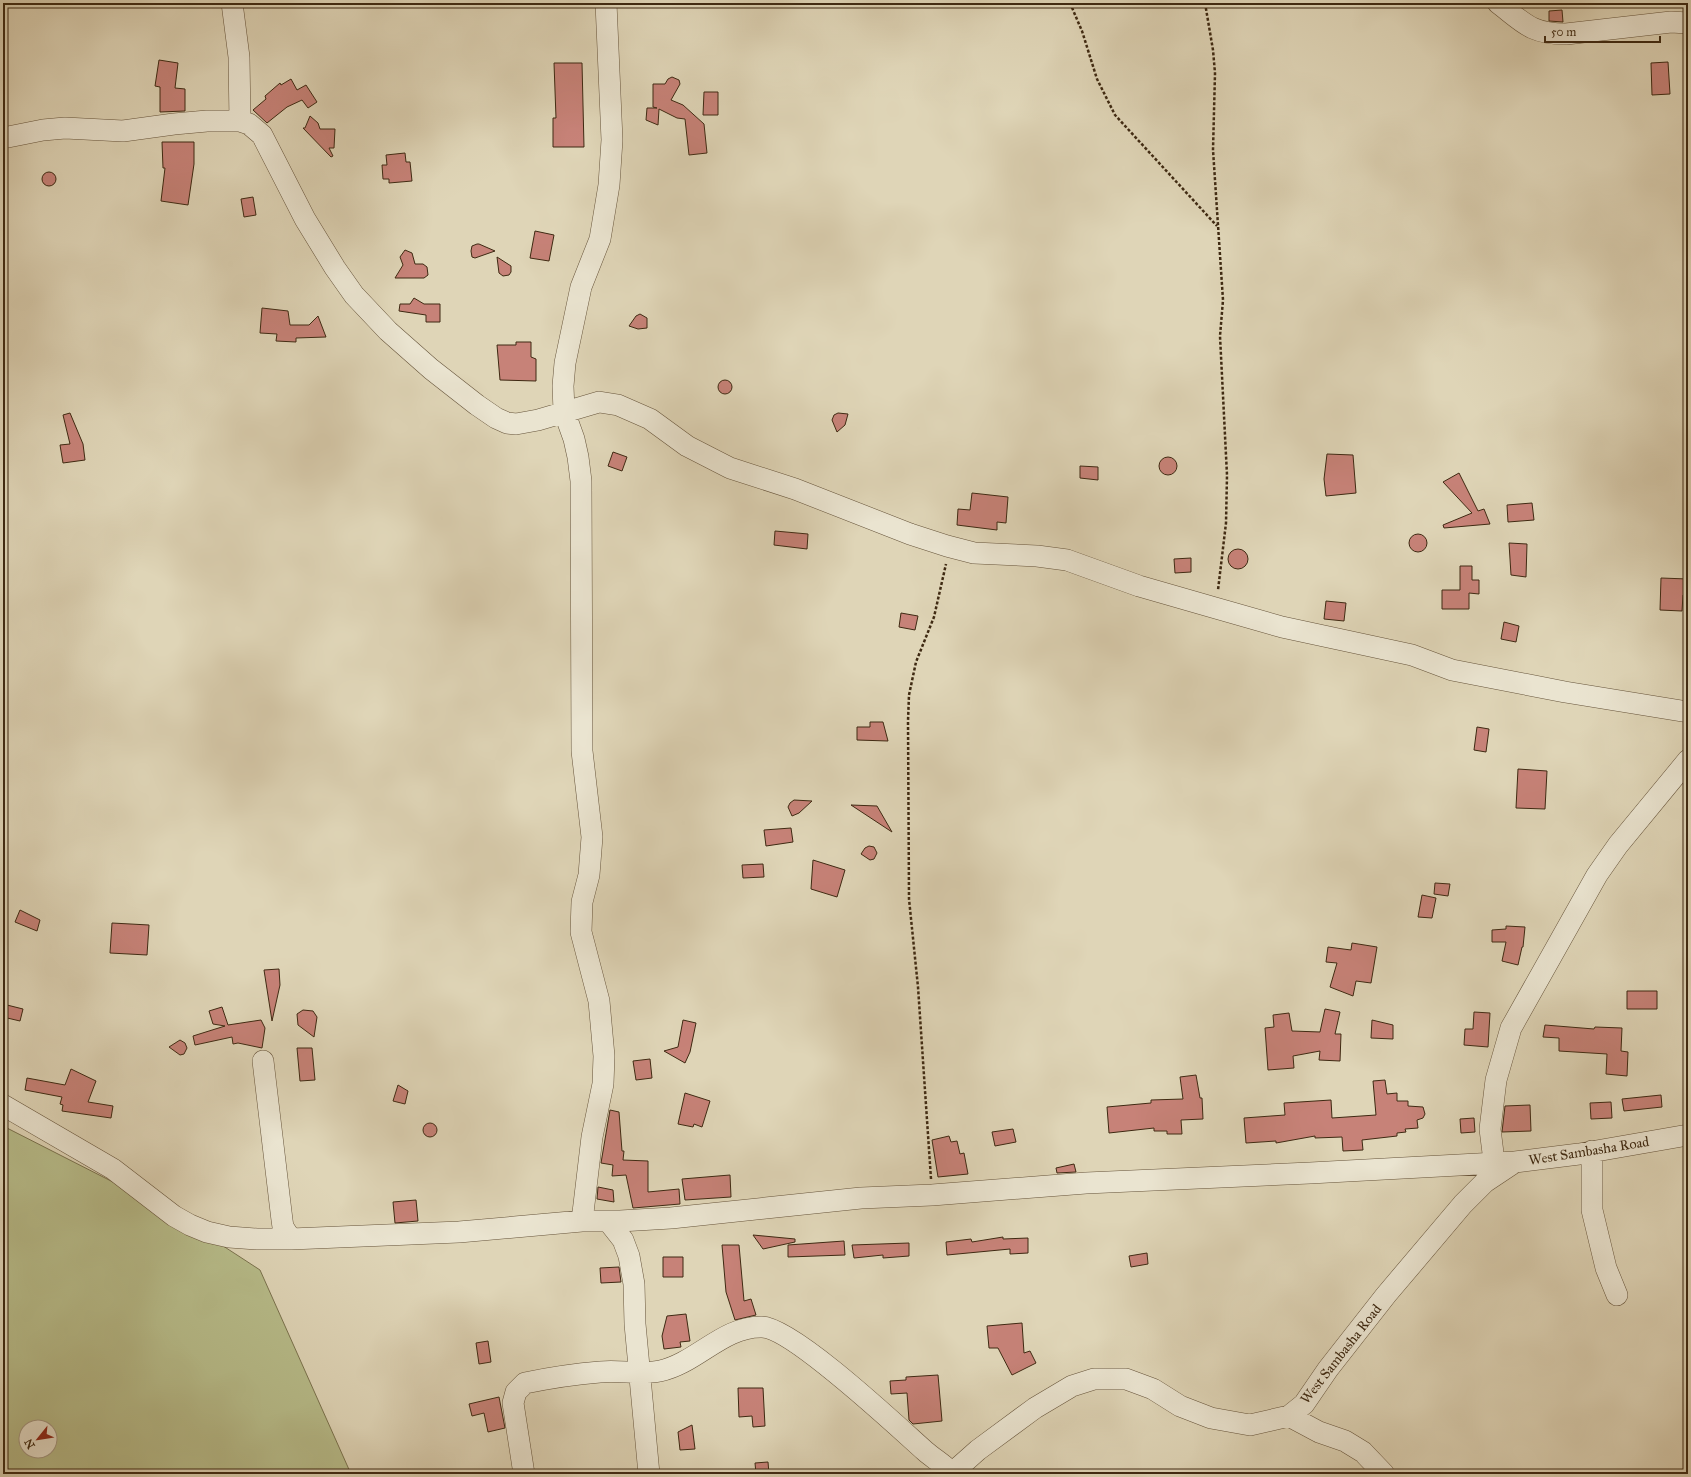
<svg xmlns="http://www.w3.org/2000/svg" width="1691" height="1477" font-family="'IM FELL Great Primer',serif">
<rect width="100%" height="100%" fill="#dfd5b7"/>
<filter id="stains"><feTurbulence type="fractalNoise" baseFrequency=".005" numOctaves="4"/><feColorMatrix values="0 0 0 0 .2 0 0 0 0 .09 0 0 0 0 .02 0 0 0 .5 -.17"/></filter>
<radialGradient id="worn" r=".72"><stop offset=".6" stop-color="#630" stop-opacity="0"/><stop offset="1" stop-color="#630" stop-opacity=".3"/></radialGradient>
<path fill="#b7bc8a" stroke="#7a724e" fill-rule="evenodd" d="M3 1126 168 1210 260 1270 351 1474H3ZM26 1427H50V1451H26Z"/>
<path fill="#c78278" stroke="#3e2912" d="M1562 10 1563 22 1549 21V11Z
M159 60 178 63 175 88 185 89V111L160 112V87L155 86Z
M1668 62 1670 94 1652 95 1651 63Z
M554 63H582L584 147H553V118H556Z
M672 77 679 80 680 84 671 100 683 105 704 124 707 153 689 155 685 119 677 118 659 109 658 125 646 120 647 108H657L653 107V84H665L668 79Z
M291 79 297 90 306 85 317 102 308 108 302 100 287 107 267 123 253 110 266 99 265 96 280 83 281 85Z
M704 92H718V115H703Z
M310 116 318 123 320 129H335L334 148H329L333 156 331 157 303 128H305Z
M162 142H194V164L188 205 161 201 165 168H163Z
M405 153 406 162H410L412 181 389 183V179H383L382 165H387L386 155Z
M42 179a7 7 0 1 1 14 0a7 7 0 1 1-14 0Z
M253 197 256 215 244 217 241 199Z
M535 231 554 235 549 261 530 258Z
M477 244H479L495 251 475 258 472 257 471 251 472 246Z
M405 250 412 253 415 264H423L427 267 428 275 424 278H395L403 265 400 257Z
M497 257 511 266V272L509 275 503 276 499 273Z
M414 298 424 304H440V322H426V315L399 311 400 304H410Z
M262 308 288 311 290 325H309L318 316 326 337 296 338V342L276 341 277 334 260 333Z
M640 314 647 318V328L638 329 629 326 636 316Z
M516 342H531V357L536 359V381L500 380 497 345H516Z
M718 387a7 7 0 1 1 14 0a7 7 0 1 1-14 0Z
M70 413 83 444 85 460 63 463 60 445 70 444 63 415Z
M838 413 848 414 845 425 837 432 832 420 834 415Z
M613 452 627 457 622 471 608 466Z
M1327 454 1353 455 1356 493 1326 496 1324 479Z
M1159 466a9 9 0 1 1 18 0a9 9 0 1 1-18 0Z
M1080 466 1098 467V480L1080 478Z
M1459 473 1478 511 1484 509 1490 524 1444 528 1443 525 1472 513 1443 482Z
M972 493 1008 497 1006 523 997 522V530L957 525 958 509 970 510Z
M1532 503 1534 520 1508 522 1507 505Z
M775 531 808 534 807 549 774 545Z
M1409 543a9 9 0 1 1 18 0a9 9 0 1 1-18 0Z
M1509 543 1527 544 1526 577 1511 575Z
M1228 559a10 10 0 1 1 20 0a10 10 0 1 1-20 0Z
M1191 558V572L1175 573 1174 559Z
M1460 566H1472V580H1479V594L1469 593V609H1442V590H1460Z
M1661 578 1688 579V595H1683L1682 611 1660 610Z
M1326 601 1346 603 1344 621 1324 619Z
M901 613 918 616 915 630 899 627Z
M1504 622 1519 626 1516 642 1501 639Z
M870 722H883L888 741 857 740V727H870Z
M1477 727 1489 729 1486 752 1474 750Z
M1518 769 1547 771 1545 809 1516 808Z
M794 800 812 801 799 813 792 816 788 807 790 803Z
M851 805 877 806 892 832Z
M791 828 793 842 766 846 764 830Z
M869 846 874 847 877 853 874 859 870 860 861 854 865 848Z
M813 860 845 870 837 897 811 889Z
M763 864 764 877 743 878 742 865Z
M1435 883 1450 884 1448 896 1434 894Z
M1422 895 1436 898 1432 918 1418 917Z
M20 910 40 920 37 931 15 922Z
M112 923 149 925 147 955 110 953Z
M1506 926 1525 927 1523 947H1522L1518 965 1502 961 1506 942H1492V930L1506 929Z
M1352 943 1377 947 1371 983 1356 981 1353 996 1330 987 1337 963 1326 962 1328 947 1351 950Z
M279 969 280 985 272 1021 264 970Z
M1627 991H1657V1009H1627Z
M3 1004 23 1009 20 1021 3 1017Z
M222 1007 228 1025 261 1020 265 1028 262 1048 238 1043 233 1044 232 1037 195 1045 193 1036 225 1026 213 1024 209 1011Z
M1325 1009 1340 1012 1335 1034H1341L1340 1061 1319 1060 1320 1051 1293 1056 1294 1068 1268 1070 1265 1028 1274 1027 1273 1015 1289 1013 1292 1031 1320 1032Z
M303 1010 313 1011 317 1017 314 1037 298 1025 297 1014Z
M1474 1012 1490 1013 1488 1047 1464 1045 1465 1029H1473Z
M683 1020 696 1023 690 1052 685 1063 664 1051 678 1047Z
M1372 1020 1393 1025V1039L1371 1038Z
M1545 1025 1594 1029 1595 1027 1622 1028 1621 1051 1628 1052 1627 1076 1606 1074 1607 1054 1559 1051V1038L1543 1037Z
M180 1040 185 1043 187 1048 184 1054 180 1055 169 1047Z
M297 1048H312L315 1080 300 1081Z
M650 1059 652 1078 636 1080 633 1061Z
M71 1069 96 1081 88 1102 113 1106 111 1118 62 1111 63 1105 60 1104 62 1097 25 1090 27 1078 65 1085Z
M1196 1075 1200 1098H1202L1203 1119 1181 1120 1182 1134H1167V1131H1154V1128L1109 1133 1107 1107 1151 1103V1100L1183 1099 1180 1077Z
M1385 1080 1387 1094 1397 1093V1101H1408V1106L1423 1107 1425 1114 1423 1118 1417 1120 1418 1128 1405 1129 1406 1132 1397 1133V1136L1362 1140 1363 1150 1343 1151 1342 1137 1315 1138V1136L1276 1143V1141L1246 1143 1244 1118 1285 1115 1284 1103 1331 1100 1332 1118 1376 1115 1373 1081Z
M398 1085 408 1091 405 1104 393 1101Z
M685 1093 710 1101 702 1127 694 1124 693 1127 678 1124Z
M1661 1095 1662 1107 1624 1111 1622 1099Z
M1611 1102 1612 1118 1591 1119 1590 1103Z
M1530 1105 1531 1131 1502 1132 1505 1106Z
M610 1110 619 1112 622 1151H624L623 1160 648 1161V1192L679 1189 680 1204 633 1208 626 1175 612 1176 613 1165 601 1163Z
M1474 1118 1475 1132 1461 1133 1460 1119Z
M423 1130a7 7 0 1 1 14 0a7 7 0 1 1-14 0Z
M1013 1129 1016 1142 995 1146 992 1132Z
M949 1136 951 1142 957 1141 960 1154 964 1153 968 1174 938 1177 932 1140Z
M1074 1164 1076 1172 1057 1173 1056 1168Z
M730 1175 731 1197 685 1200 682 1179Z
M598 1187 613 1190 614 1202 597 1199Z
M416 1200 418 1221 395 1223 393 1202Z
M753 1235 795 1239V1242L763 1249Z
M1003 1237V1239L1028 1238V1253L1010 1254V1249L947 1255 946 1242 971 1239 972 1242Z
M844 1241 845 1255 788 1257V1245Z
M909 1243V1256L883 1258V1255L854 1258 852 1245Z
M722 1245H739L744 1301 751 1299 756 1315 735 1320 726 1292Z
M1147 1253 1148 1264 1131 1267 1129 1256Z
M663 1257H683V1277H663Z
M619 1267 621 1282 601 1283 600 1268Z
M686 1314 690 1341 680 1342 681 1347 664 1349 662 1336 667 1316Z
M1022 1323 1024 1353 1030 1351 1036 1363 1012 1375 998 1348H989L987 1326Z
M488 1341 491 1362 479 1364 476 1343Z
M938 1375 942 1421 913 1424 909 1420 907 1393 891 1394 890 1381 906 1380V1377Z
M738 1388H763L765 1426 753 1427 752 1416 739 1417Z
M499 1397 505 1428 488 1432 484 1413 472 1416 469 1404Z
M692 1425 695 1449 680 1450 678 1432Z
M768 1462 769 1474H756L755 1463Z"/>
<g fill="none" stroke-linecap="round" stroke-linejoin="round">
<defs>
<path id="minor" d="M232 3 239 57 240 121
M1498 3C1524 23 1531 34 1566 34L1671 22 1688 23
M3 138 43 130 65 128 123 131 174 124 207 121H240L249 124 262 135 305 219 335 268 354 295 388 331 431 369 477 405 496 418 507 423 516 424 538 420 599 402 618 405 650 419 687 446 730 468 795 489 910 534 947 546 974 553 1037 556 1067 560 1139 586 1212 607 1282 627 1412 655 1452 670 1565 692 1688 712
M263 1061 282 1220 283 1227 291 1239
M3 1105 113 1169 174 1216 190 1225 207 1232 229 1237 257 1239H291L459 1232 582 1221H620L671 1218 861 1198 932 1195 1086 1183 1310 1173 1515 1162
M1592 1151V1210L1606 1268 1617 1295
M1493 1153 1490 1129 1496 1080 1511 1028 1597 875 1618 845 1688 760
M582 1221 592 1137 603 1084 604 1056 599 1001 581 932 582 902 589 875 592 837 582 751 581 481 578 457 574 439 564 411 563 386 565 363 581 287 600 239 609 185 612 140 606 3
M608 1221 623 1240 629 1256 634 1284 635 1324 649 1474
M1289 1416 1319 1432 1345 1441 1363 1452 1384 1474
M524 1474 513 1403 516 1392 525 1383C549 1378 575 1374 600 1372 620 1370 640 1375 660 1371 697 1363 723 1326 762 1327 793 1328 898 1427 925 1451 934 1459 945 1465 953 1474
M951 1474 978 1450 1035 1408 1072 1386 1094 1379H1126L1153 1389 1180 1406 1211 1418 1250 1425 1289 1416 1304 1404 1328 1369 1386 1295 1463 1204 1485 1182 1515 1162 1579 1154 1688 1135"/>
</defs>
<use href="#minor" stroke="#66543b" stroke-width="22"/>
<path stroke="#3e2912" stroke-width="2.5" stroke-dasharray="3 2" stroke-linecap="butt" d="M1070 3 1082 31 1097 79 1115 115 1217 226
M1205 3 1213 50 1215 73 1213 150 1223 300 1220 336 1227 475 1226 523 1218 590
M931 1179 918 987 909 899 908 721 909 695 916 662 934 617 946 564"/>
<use href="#minor" stroke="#eae4d0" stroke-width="21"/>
</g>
<g text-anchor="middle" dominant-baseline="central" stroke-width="3" stroke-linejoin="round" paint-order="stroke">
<g font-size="14" fill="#3e2912" stroke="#eae4d0">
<text transform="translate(1589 1151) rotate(-9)">West Sambasha Road</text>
<text transform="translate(1341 1354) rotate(-52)">West Sambasha Road</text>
</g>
</g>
<rect width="1691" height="1477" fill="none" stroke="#dfd5b7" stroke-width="16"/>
<rect x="4" y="4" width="1683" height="1469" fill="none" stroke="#3e2912" stroke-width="2"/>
<rect x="8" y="8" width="1675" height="1461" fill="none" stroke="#3e2912"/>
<g transform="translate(38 1439) rotate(240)"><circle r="19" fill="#eae4d0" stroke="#a59984"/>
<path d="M0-3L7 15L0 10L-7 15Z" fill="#8f2418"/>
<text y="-6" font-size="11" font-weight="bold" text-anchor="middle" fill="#3e2912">N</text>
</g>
<path d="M1545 36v6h115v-6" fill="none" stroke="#3e2912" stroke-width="2"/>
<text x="1551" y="36" font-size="12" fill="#3e2912" stroke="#eae4d0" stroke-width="3" paint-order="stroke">50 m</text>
<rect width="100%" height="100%" filter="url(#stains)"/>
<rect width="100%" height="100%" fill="url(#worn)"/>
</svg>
